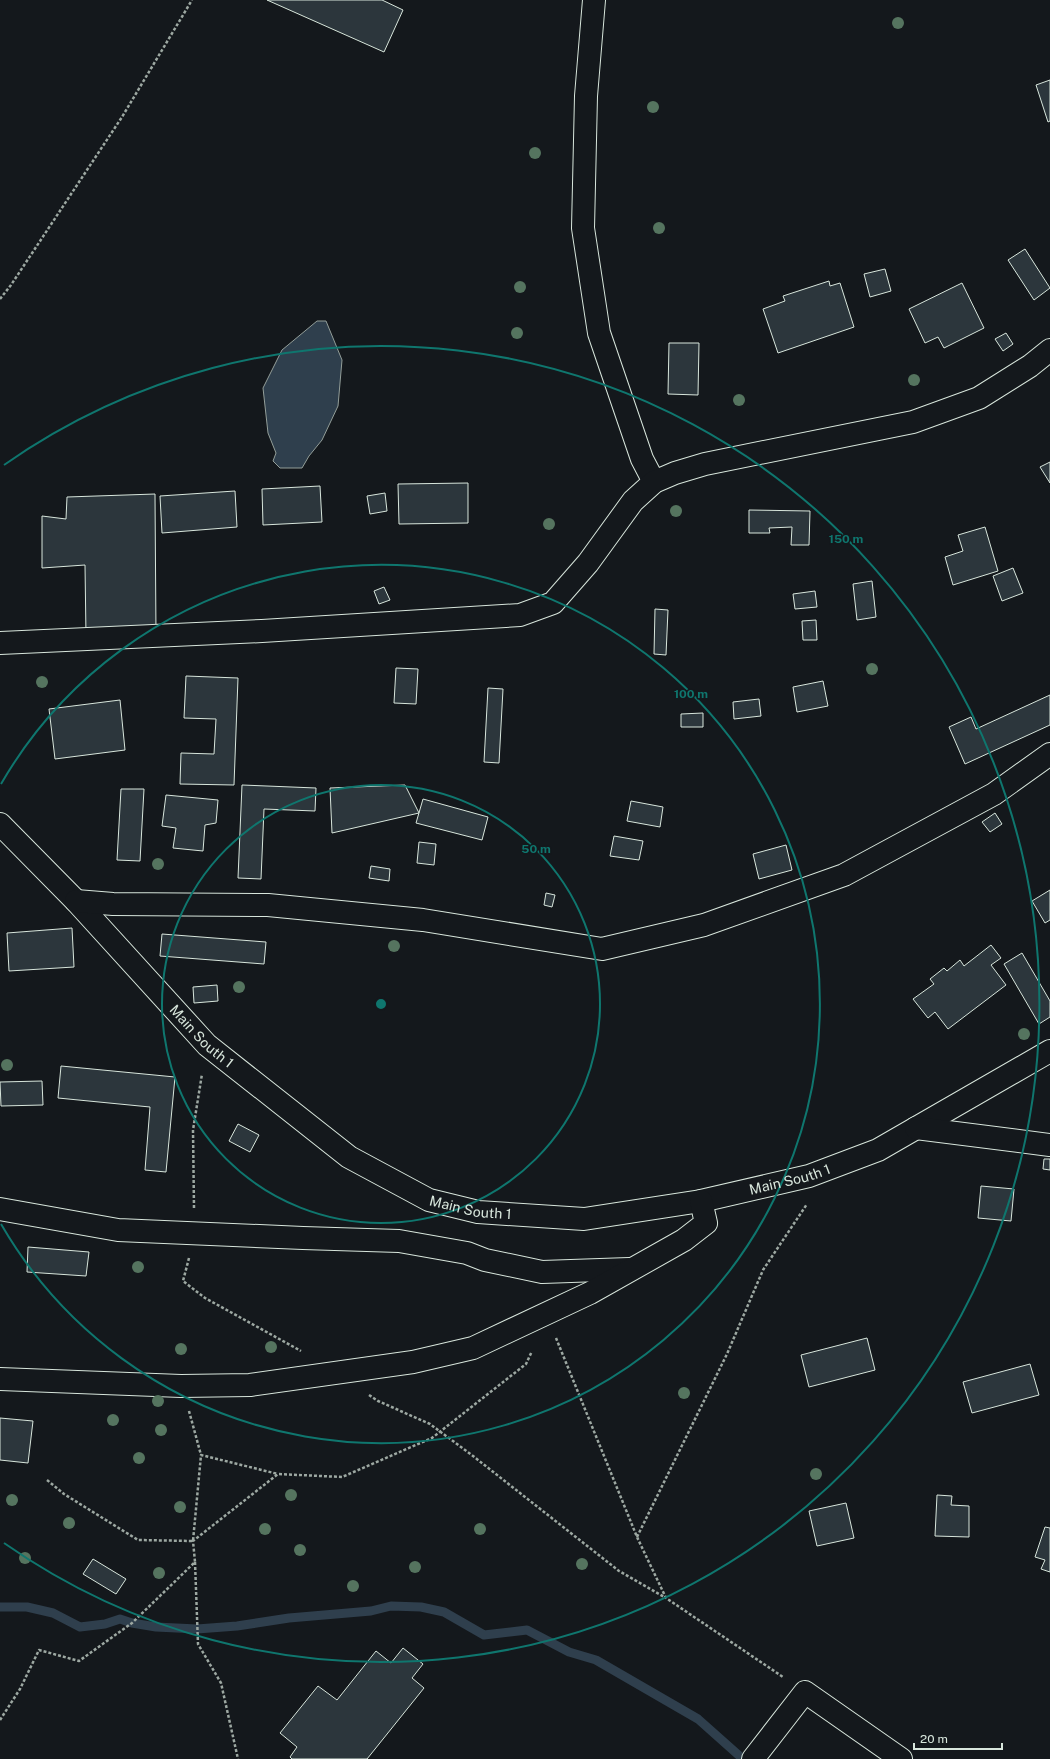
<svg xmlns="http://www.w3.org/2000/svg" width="1050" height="1759" font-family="'Public Sans',sans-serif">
<rect width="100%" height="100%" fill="#14181c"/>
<path fill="#2f3f4d" stroke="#939e99" d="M317 321H326L342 360 338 406 322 440 309 456 302 468H280L273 461 276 453 268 433 263 388 282 350Z"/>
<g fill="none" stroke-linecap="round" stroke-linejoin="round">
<path stroke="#2f3f4d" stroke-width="9" d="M0 1607H27L53 1613 80 1627 105 1624 120 1619 132 1623 156 1627 197 1629 237 1626 289 1618 371 1611 391 1606 421 1607 444 1612 484 1635 527 1630 569 1652 596 1660 698 1719 743 1759"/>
</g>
<path fill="#2c363c" stroke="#d8e6dc" d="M267 0H382L403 10 384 52Z
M1050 80V121L1048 122 1036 85Z
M1025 249 1050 288 1034 300 1008 260Z
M885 269 891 291 870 297 864 274Z
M829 281 830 286 840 283 854 327 778 353 763 309 785 301 783 296Z
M962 283 984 328 944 348 938 337 925 343 909 309Z
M1006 333 1013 344 1003 351 995 339Z
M669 343H699L698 395 668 394Z
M1050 462V483L1040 467Z
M468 483V523L399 524 398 484Z
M320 486 322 522 263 525 262 489Z
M235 491 237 527 162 533 160 496Z
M385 493 387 511 370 514 367 496Z
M155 494 156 635 86 636 85 565 42 568V516L66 519 67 497Z
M749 510 810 511 809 545H791L792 527 769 528 770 533H749Z
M985 527 998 571 953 585 945 557 963 551 958 535Z
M1013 568 1023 593 1002 601 993 576Z
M872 581 876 617 857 620 853 584Z
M384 587 390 600 379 604 374 591Z
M815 591 817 607 795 609 793 594Z
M655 609 668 610 666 655 654 654Z
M816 620 817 640H803L802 621Z
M396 668 418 669 416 704 394 703Z
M186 676 238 678 234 785 180 784 181 753 214 754 216 719 184 718Z
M823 681 828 706 797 712 793 687Z
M488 688 503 689 499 763 484 762Z
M1050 695V725L965 764 949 727 971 717 976 729Z
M759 699 761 716 734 719 733 702Z
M120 700 125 750 55 759 49 709Z
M703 713V727H681V714Z
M242 785 316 788 315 811 264 809 261 879 238 878Z
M405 785 419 813 332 833 330 788Z
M121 789H144L140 861 117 860Z
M166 795 218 800 216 823 205 825 203 851 173 848 176 828 162 826Z
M423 799 488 817 482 840 416 823Z
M631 801 663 807 660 827 627 821Z
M995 813 1002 824 990 832 982 822Z
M614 836 643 841 639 860 610 856Z
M419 842 436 844 434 865 417 863Z
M786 845 792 870 759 879 753 854Z
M371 866 390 869 389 881 369 878Z
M1050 890V920L1045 923 1032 901Z
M546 893 555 895 552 907 544 905Z
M72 928 74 967 9 971 7 933Z
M162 934 266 942 264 964 160 956Z
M991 945 1001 958 991 965 1006 985 948 1029 935 1012 928 1018 913 999 934 984 930 979 944 968 947 971 960 960 964 966Z
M1022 953 1050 1001V1017L1039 1024 1004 964Z
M217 985 218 1001 194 1003 193 987Z
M61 1066 175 1077 166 1172 145 1170 150 1107 58 1098Z
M42 1081 43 1105 1 1106 0 1082Z
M238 1124 259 1135 250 1152 229 1141Z
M1044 1159H1050V1170L1043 1169Z
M981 1186 1014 1189 1011 1221 978 1218Z
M28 1247 89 1252 86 1276 27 1272Z
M867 1338 875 1370 809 1387 801 1355Z
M1030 1364 1039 1395 972 1413 963 1382Z
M0 1418 33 1421 28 1463 0 1460Z
M937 1495 952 1496 951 1505 969 1506V1537L935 1536Z
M846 1503 854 1538 817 1546 809 1511Z
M1045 1527 1050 1528V1572L1041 1569 1045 1560 1035 1557Z
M93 1559 126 1579 116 1594 83 1574Z
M403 1648 423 1664 412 1678 424 1688 367 1759H292L290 1757 297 1747 280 1733 318 1686 337 1700 376 1651 391 1663Z"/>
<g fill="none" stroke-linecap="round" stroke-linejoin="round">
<defs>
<g id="minor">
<path d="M594 0 586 96 583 228 599 333 642 459 654 482"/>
<path d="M0 643 262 631 520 615 553 603 588 563 633 501 654 482 675 473 705 464 913 422 979 398 1030 366 1050 350"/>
<path id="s1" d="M0 824 76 901 207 1045 349 1157 429 1200 478 1212 584 1219 701 1201 809 1176 878 1150 1050 1051"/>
<path d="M76 901 113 904 268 905 423 920 602 949 704 925 844 875 994 794 1050 754"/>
<path d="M916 1128 1050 1145"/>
<path d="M0 1209 118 1230 303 1238 399 1241 467 1253 485 1260 542 1272 629 1269"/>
<path d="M0 1379 181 1386 250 1385 413 1362 473 1348 590 1293 684 1240 706 1223 701 1201"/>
<path d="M753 1759 805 1692 901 1759"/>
</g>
</defs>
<use href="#minor" stroke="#d8e6dc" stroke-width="24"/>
<path stroke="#9da8a2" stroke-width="2.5" stroke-dasharray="3 2" stroke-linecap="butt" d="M0 299 11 285 122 117 192 0
M194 1208 193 1130 202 1074
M189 1258 183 1281 205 1298 301 1351
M556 1338 637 1537 666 1598 783 1677
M369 1395 378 1401 430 1424 473 1456 619 1571 666 1598
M189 1411 201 1455
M47 1480 64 1494 138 1540 193 1541 201 1455 278 1474
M637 1537 727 1354 763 1270 807 1204
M195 1562 198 1644 221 1683 238 1759
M0 1720 20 1689 39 1650 79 1661 132 1623 195 1562 193 1541 278 1474 342 1477 432 1438 526 1364 532 1351"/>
<use href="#minor" stroke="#14181c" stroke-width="22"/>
</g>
<g fill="#55745f">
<circle cx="898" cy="23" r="6"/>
<circle cx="653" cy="107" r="6"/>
<circle cx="535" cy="153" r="6"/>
<circle cx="659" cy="228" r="6"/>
<circle cx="520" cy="287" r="6"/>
<circle cx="517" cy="333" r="6"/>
<circle cx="914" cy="380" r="6"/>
<circle cx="739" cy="400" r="6"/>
<circle cx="676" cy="511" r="6"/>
<circle cx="549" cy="524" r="6"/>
<circle cx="872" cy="669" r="6"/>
<circle cx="42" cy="682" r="6"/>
<circle cx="158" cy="864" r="6"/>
<circle cx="394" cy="946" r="6"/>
<circle cx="239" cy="987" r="6"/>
<circle cx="1024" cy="1034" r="6"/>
<circle cx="7" cy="1065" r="6"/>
<circle cx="138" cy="1267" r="6"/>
<circle cx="271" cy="1347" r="6"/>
<circle cx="181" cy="1349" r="6"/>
<circle cx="684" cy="1393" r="6"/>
<circle cx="158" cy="1401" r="6"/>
<circle cx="113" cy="1420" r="6"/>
<circle cx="161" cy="1430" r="6"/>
<circle cx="139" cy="1458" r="6"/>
<circle cx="816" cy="1474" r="6"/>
<circle cx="291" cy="1495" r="6"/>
<circle cx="12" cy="1500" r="6"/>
<circle cx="180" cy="1507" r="6"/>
<circle cx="69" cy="1523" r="6"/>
<circle cx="265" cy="1529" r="6"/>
<circle cx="480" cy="1529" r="6"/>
<circle cx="300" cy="1550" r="6"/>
<circle cx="25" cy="1558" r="6"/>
<circle cx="582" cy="1564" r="6"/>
<circle cx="415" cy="1567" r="6"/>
<circle cx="159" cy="1573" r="6"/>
<circle cx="353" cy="1586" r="6"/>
</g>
<g fill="none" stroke="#0f766e" stroke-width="2">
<circle cx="381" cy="1004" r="219"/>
<path d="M1 784A439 439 0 1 1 1 1224"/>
<path d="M4 465A658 658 0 1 1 4 1543"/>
</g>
<g text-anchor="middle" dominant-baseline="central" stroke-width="3" stroke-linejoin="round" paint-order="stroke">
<g font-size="14" fill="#d8e6dc" stroke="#14181c">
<text stroke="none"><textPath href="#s1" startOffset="293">Main South 1</textPath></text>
<text stroke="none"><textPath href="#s1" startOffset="941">Main South 1</textPath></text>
<text stroke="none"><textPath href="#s1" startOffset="617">Main South 1</textPath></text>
</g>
</g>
<circle cx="381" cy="1004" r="6" fill="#0f766e" stroke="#14181c" stroke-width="2"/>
<g font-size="12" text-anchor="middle" font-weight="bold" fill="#0f766e" stroke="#14181c" stroke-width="3" stroke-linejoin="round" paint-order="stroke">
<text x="846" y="543">150 m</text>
<text x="691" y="698">100 m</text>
<text x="536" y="853">50 m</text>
</g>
<path d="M914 1743v6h88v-6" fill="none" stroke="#d8e6dc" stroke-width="2"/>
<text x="920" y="1743" font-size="12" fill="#d8e6dc" stroke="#14181c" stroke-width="3" paint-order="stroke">20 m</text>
</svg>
